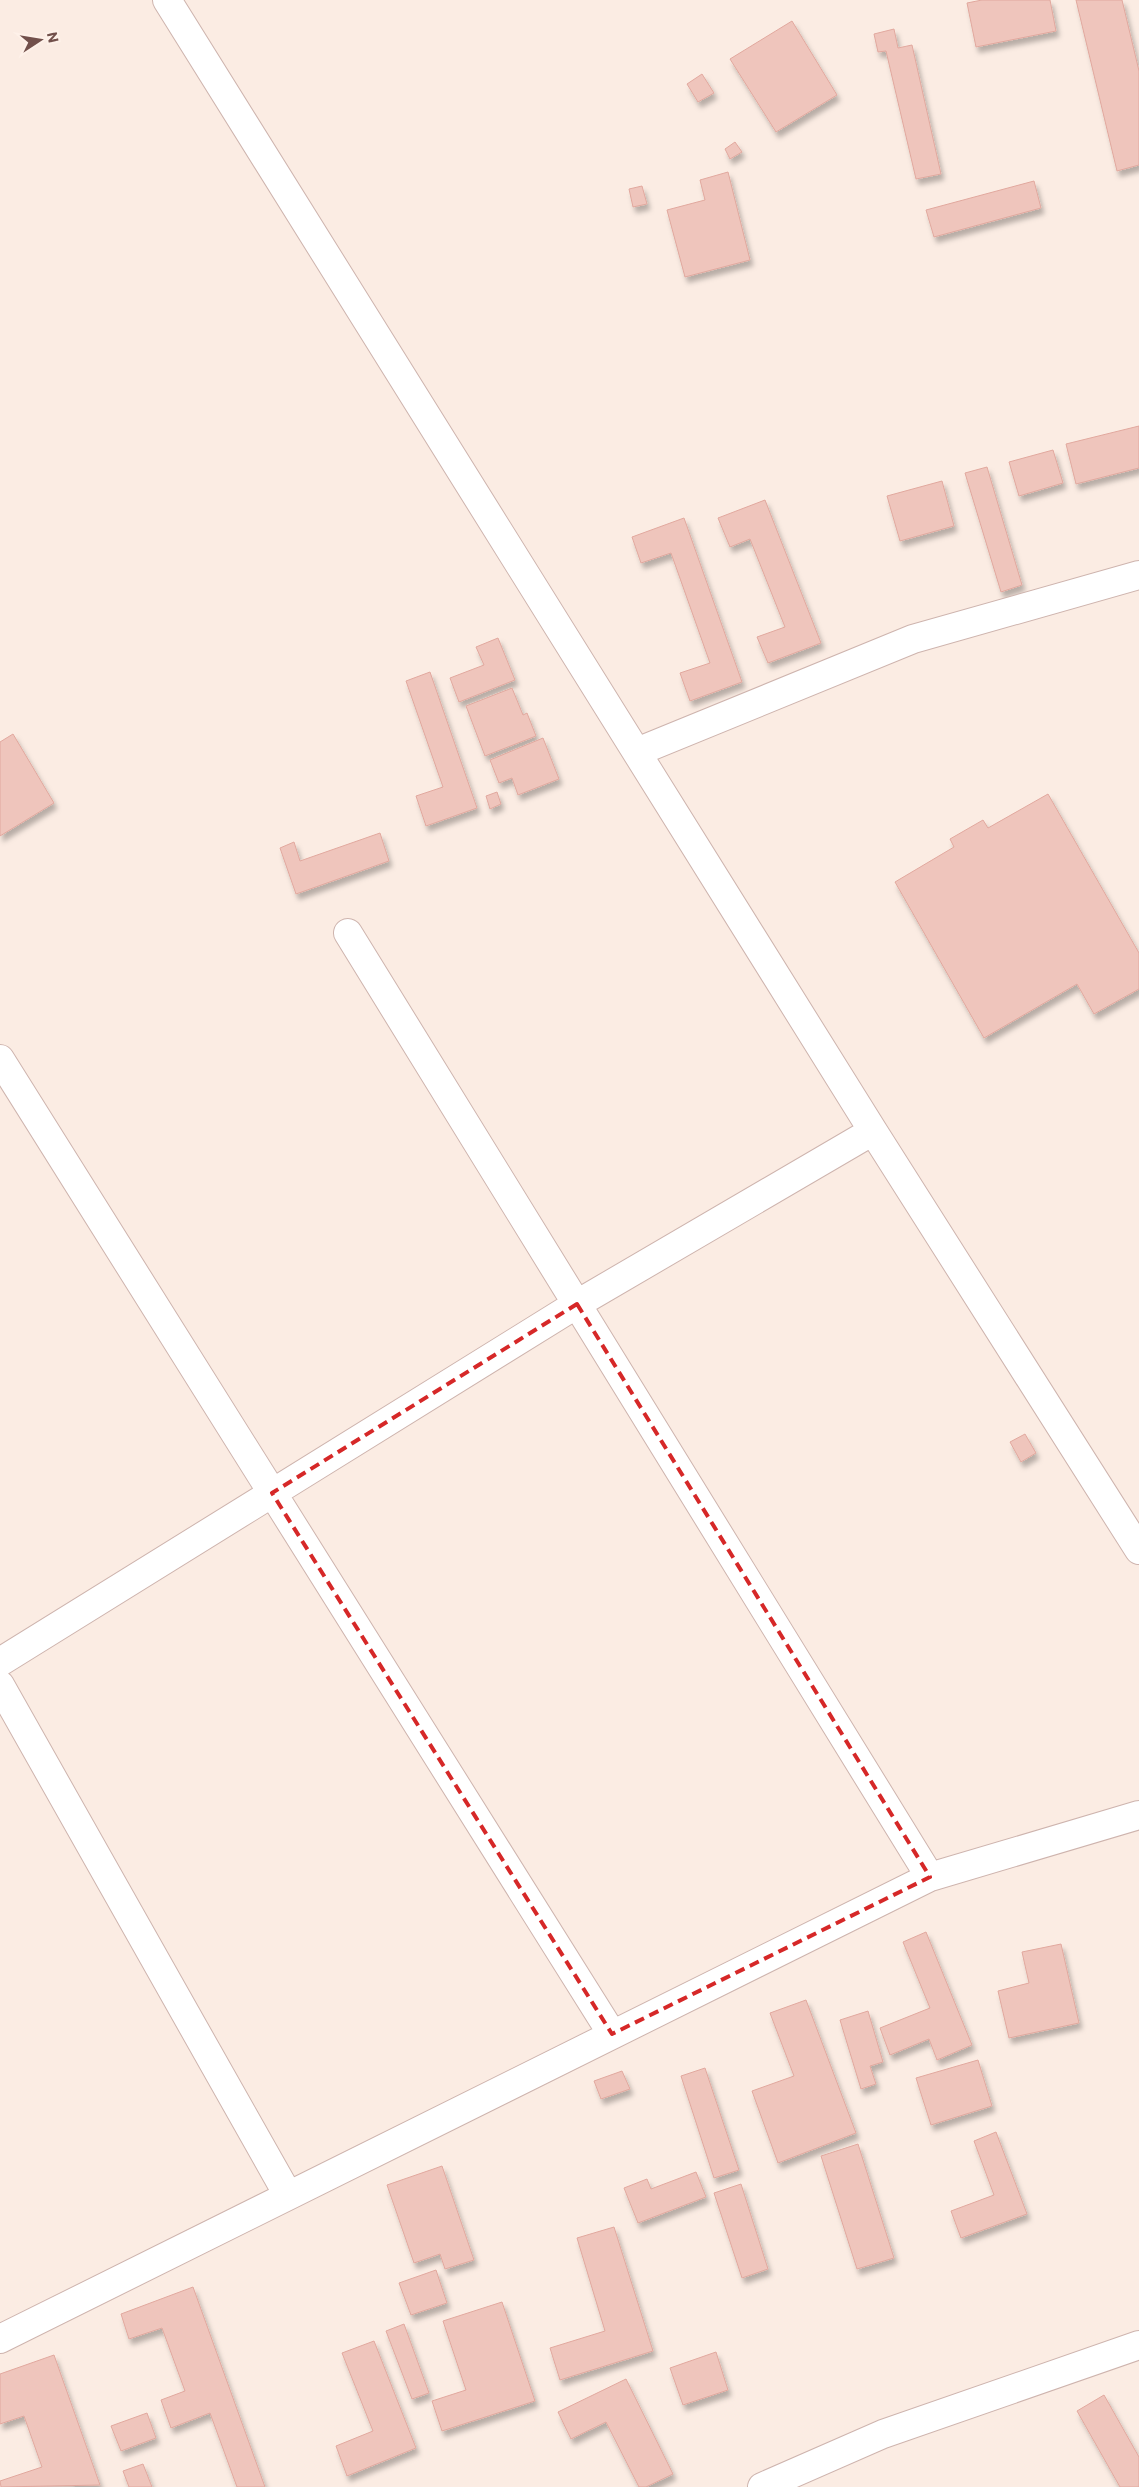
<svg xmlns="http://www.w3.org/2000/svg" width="1139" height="2487" font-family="Commissioner,sans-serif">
<defs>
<filter id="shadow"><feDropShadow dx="3" dy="5.5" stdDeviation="2.5" flood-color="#0004"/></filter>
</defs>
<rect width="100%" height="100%" fill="#fbece3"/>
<path fill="#efc5bc" stroke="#e1a89e" filter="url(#shadow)" d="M982 0H1050L1056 31 976 47 967 3Z
M1076 0H1122L1139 71V165L1117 171Z
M792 21 837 95 776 132 730 59Z
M894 29 898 48 912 45 941 174 916 179 886 51 878 52 874 34Z
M702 74 714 93 698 102 687 84Z
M735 142 742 152 730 159 725 149Z
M728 172 750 260 685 277 667 210 705 200 700 180Z
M1034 181 1041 208 934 237 926 210Z
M642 186 647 204 633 207 629 189Z
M1139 426V468L1076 484 1066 444Z
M1053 450 1063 483 1019 496 1009 462Z
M987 467 1022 585 1001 592 965 473Z
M942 481 954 526 900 541 887 496Z
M765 500 821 643 768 663 757 637 785 627 750 539 730 547 718 518Z
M684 518 742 682 690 701 680 673 710 663 671 553 641 563 632 537Z
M498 638 515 680 459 702 450 678 484 665 476 647Z
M430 672 477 808 426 826 416 796 443 787 406 681Z
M512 688 523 715 527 713 536 736 485 756 466 706Z
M13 734 54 803 0 836V742Z
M543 738 559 779 518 795 512 778 499 783 490 760Z
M497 792 501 804 490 809 486 796Z
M1048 794 1139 953V989L1094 1014 1077 984 984 1038 895 882 954 847 950 839 983 820 988 828Z
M380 833 389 861 296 894 280 848 294 842 300 861Z
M1025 1434 1036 1453 1021 1462 1010 1442Z
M926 1932 972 2045 937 2060 929 2039 890 2055 880 2028 930 2008 903 1942Z
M1061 1944 1079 2023 1009 2038 998 1991 1029 1983 1022 1952Z
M806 2000 856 2133 778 2163 752 2091 794 2076 770 2013Z
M868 2011 883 2062 870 2066 876 2084 861 2089 840 2020Z
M978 2060 992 2106 931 2125 916 2078Z
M705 2068 739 2170 714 2178 681 2076Z
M622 2071 630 2089 601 2099 594 2081Z
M996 2132 1027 2214 961 2238 951 2211 994 2195 974 2141Z
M858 2144 894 2258 857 2269 821 2156Z
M442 2166 474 2260 445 2269 440 2254 414 2263 387 2185Z
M696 2172 706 2197 638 2223 624 2188 647 2179 651 2189Z
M741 2184 768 2269 742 2278 714 2193Z
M614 2227 653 2351 560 2380 550 2348 605 2331 577 2238Z
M436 2270 447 2303 411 2315 399 2283Z
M193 2287 265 2487H237L210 2413 171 2428 161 2400 185 2391 162 2328 129 2339 121 2314Z
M502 2302 535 2401 442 2431 432 2401 466 2390 443 2321Z
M404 2324 429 2393 412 2399 386 2331Z
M374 2341 416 2448 347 2476 336 2446 373 2431 342 2353Z
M716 2352 728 2390 683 2405 670 2368Z
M54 2355 100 2485 1 2487 0 2481 42 2467 24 2416 0 2424V2374Z
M626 2379 673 2474 646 2487H639L606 2422 571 2439 558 2412Z
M1104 2395 1139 2457V2487H1120L1077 2411Z
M147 2413 156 2438 121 2451 111 2426Z
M143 2464 152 2487H129L123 2471Z"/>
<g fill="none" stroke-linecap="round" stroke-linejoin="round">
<defs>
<path id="minor" d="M167 0 873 1131 1139 1550
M637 752 913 639 1139 575
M348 933 930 1877
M0 1059 612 2034
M0 1662 577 1304 873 1131
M0 1685 288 2195
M0 2339 930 1877 1139 1815
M762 2487 883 2434 1139 2345"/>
</defs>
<use href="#minor" stroke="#ceb4ae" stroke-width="30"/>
<use href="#minor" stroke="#fff" stroke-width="28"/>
</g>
<path fill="none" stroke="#d62828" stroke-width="4" stroke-dasharray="10 6" stroke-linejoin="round" d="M577 1304 930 1877 612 2034 272 1493Z"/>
<g transform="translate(40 40) rotate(78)" stroke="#fef1e9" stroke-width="4" paint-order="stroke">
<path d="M0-4L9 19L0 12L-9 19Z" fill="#72504b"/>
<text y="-8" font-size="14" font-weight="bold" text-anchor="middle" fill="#72504b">N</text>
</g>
</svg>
